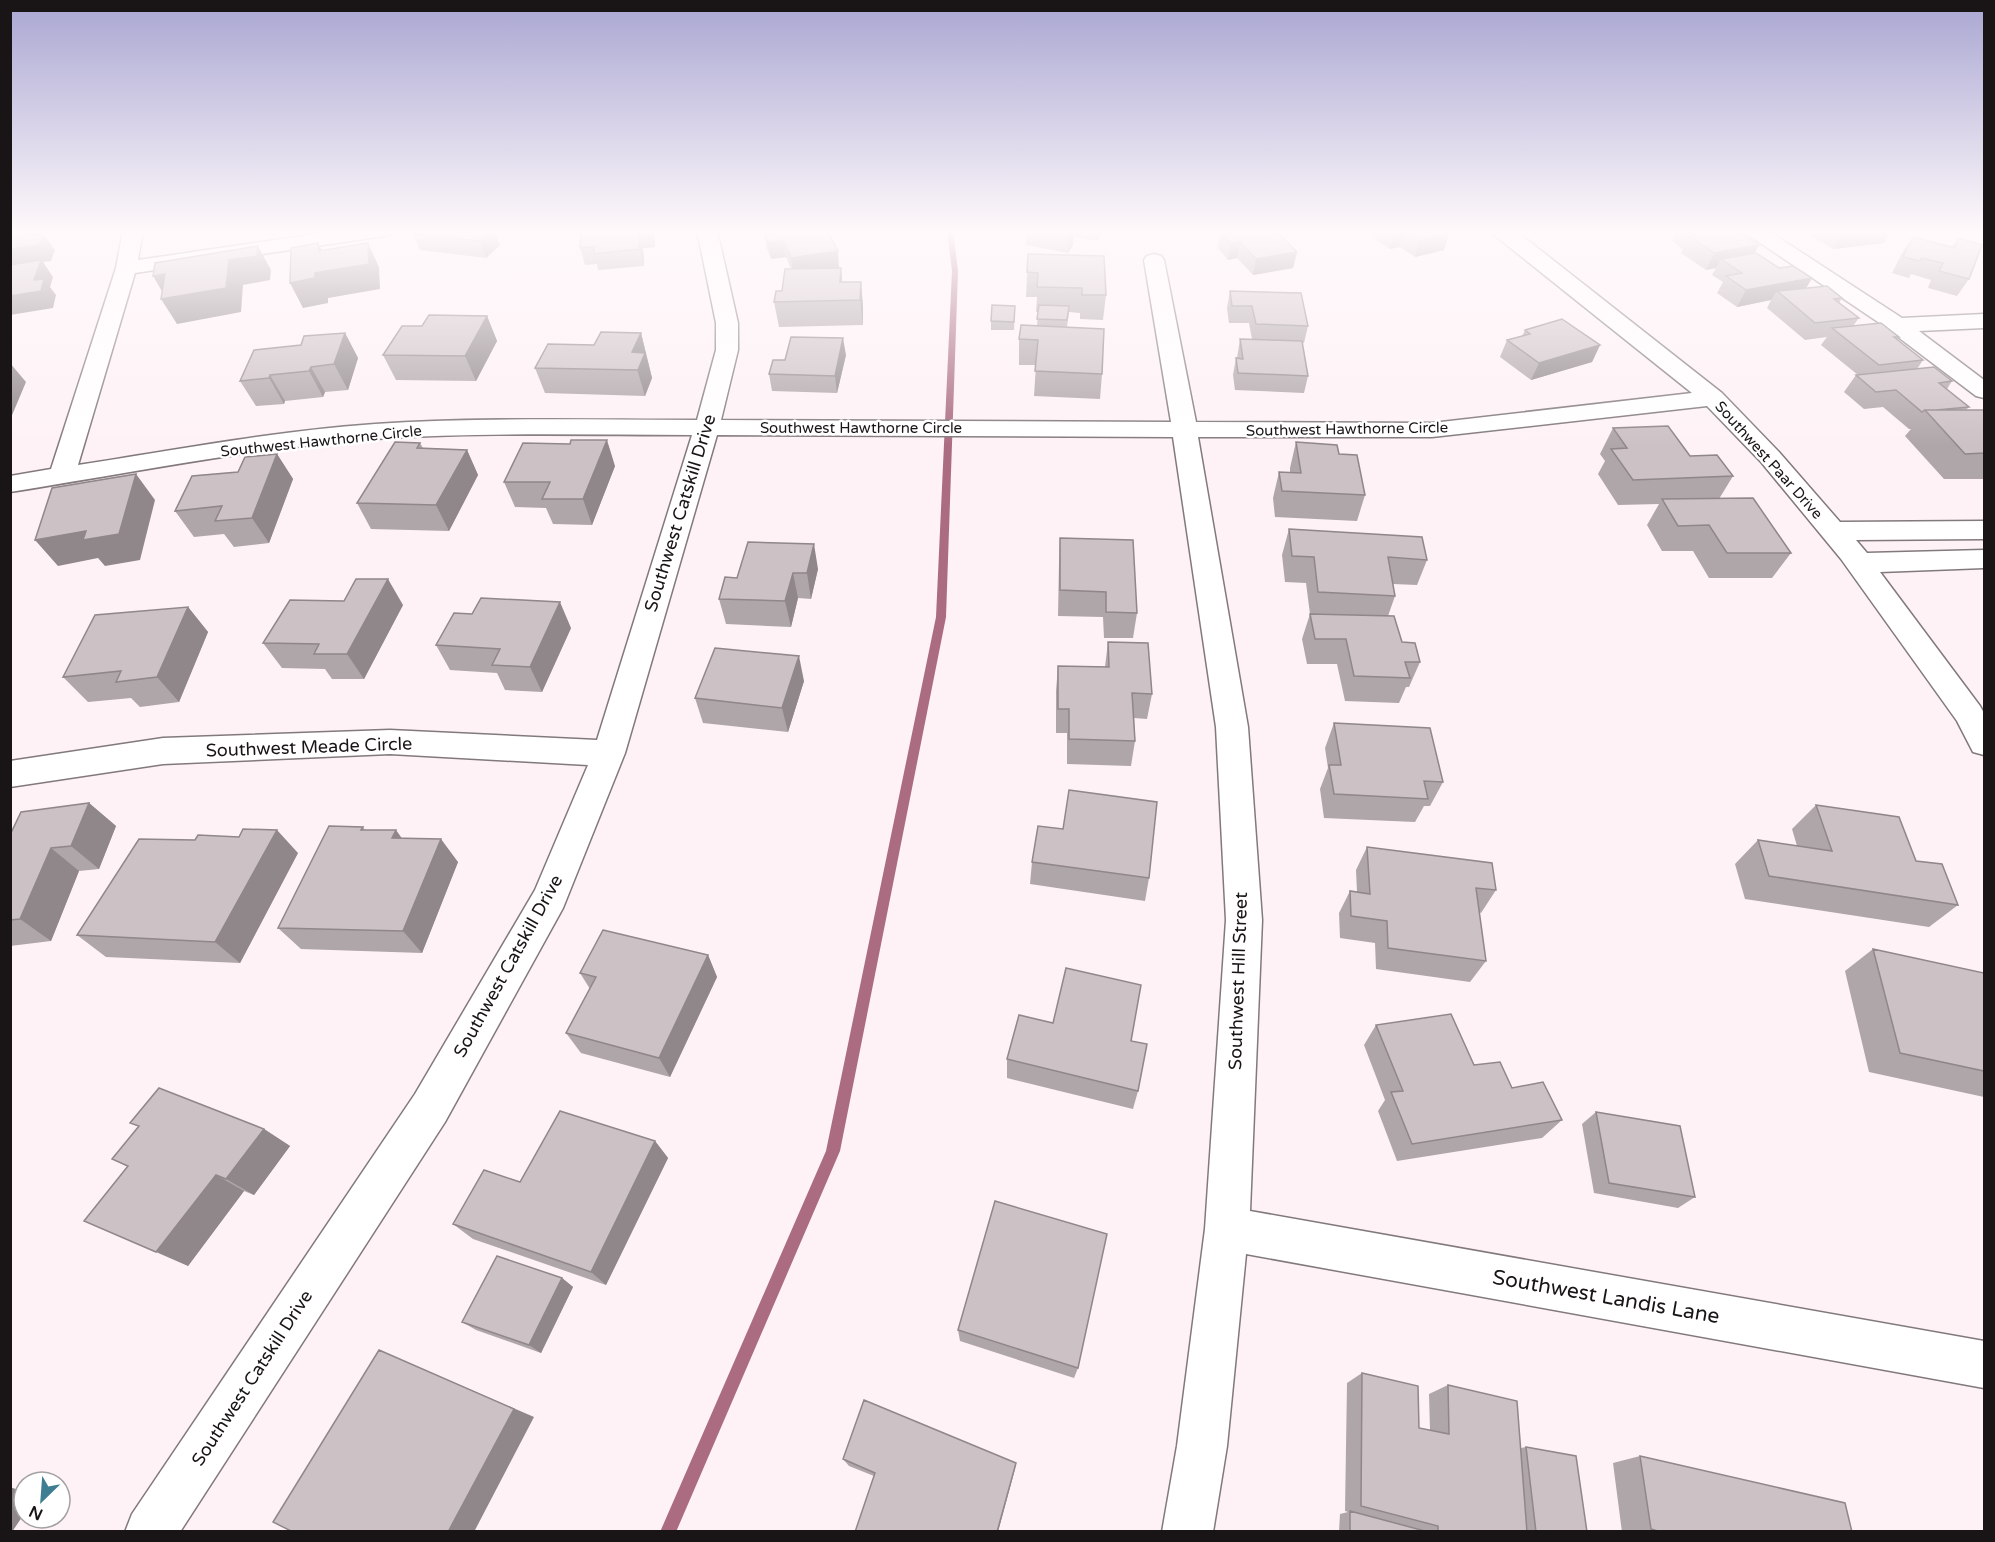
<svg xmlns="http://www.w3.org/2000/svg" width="1995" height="1542" font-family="'Varela Round',sans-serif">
<rect width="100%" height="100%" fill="#fef2f6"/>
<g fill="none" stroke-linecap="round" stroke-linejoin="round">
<path fill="#ab6c82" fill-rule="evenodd" d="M947 230H953L958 271 946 617 840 1151 676 1532H660L826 1151 936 617 952 271Z"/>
<defs>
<path id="minor" d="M123 230H143L138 260 344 230H394L391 234 384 236 135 273 78 465C176 450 275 431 375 424 482 417 589 420 697 420L716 350V323L697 230H717L738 323V350L721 420 1171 422 1144 260 1147 256 1154 254 1161 256 1164 260 1196 422 1432 423 1692 393 1488 230H1512L1525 238 1722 393 1779 452 1840 522 1984 521V539L1856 540 1867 553 1984 550V568L1880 572 1980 706 1984 713V755L1973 752 1957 721 1841 559 1761 462 1707 406 1432 437H1198L1248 727 1262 920 1250 1211 1984 1341V1388L1246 1254 1227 1446 1213 1532H1162L1177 1446 1205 1229 1226 920 1216 727 1173 437 717 435 625 753 563 908 445 1122 180 1532H125L132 1514 415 1094 535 890 588 765 390 754 163 764 10 787V761L163 738 390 730 597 740 692 435C586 435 480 432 375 439 253 448 131 473 10 492V476L51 469 116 268Z
M1744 230H1767L1902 318 1984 314V328L1919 331 1984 380V398L1976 396 1881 324 1747 234Z"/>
</defs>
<use href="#minor" stroke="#82797b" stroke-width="3"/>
<use href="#minor" fill="#fff" fill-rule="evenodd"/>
</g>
<path fill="#afa6a9" d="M1026 230H1104L1097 241 1074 237 1073 245 1068 253 1026 245Z
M1374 230H1444V250L1415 257 1400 247 1390 249 1372 237Z
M1629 230H1736L1759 245 1755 253 1779 268 1812 278 1806 288 1842 298 1839 303 1859 318 1853 326 1899 337 1897 340 1923 360 1917 369 1952 381 1947 389 1969 407 1966 410H1984V479H1944L1905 436 1911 429H1909L1883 407 1864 409 1844 392 1856 375H1858L1821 345 1827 337 1805 340 1767 308 1771 300 1737 307 1717 293 1723 282 1712 275 1716 268 1706 270 1681 253 1683 249 1672 241 1677 232 1632 233Z
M1801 230H1892L1884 243 1833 249Z
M495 232 500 245 486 258 420 250 413 234Z
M654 232 655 247 643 248 644 266 598 270 597 264 585 265 580 248Z
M1220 232 1297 252 1293 268 1253 275 1237 258 1228 260 1218 248Z
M764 233 841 268 842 282H861L863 307V325L779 327 774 302 782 291 791 269 786 257 771 259 767 249Z
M1913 237 1952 247 1958 238 1969 279 1957 296 1928 288 1931 280 1911 274 1909 278 1892 273 1902 253Z
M1028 254 1106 295 1103 320 1080 319V313L1069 312 1067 327 1102 374 1100 399 1034 396 1036 365H1019V339L1037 326 1038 312H1036L1037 297H1026Z
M1230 291 1308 326 1304 343H1302L1308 376 1304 393 1235 390 1233 375 1236 358H1237L1240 339H1252L1249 323H1229L1227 308Z
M1015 306 1014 330H991V321Z
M487 316 497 341 476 381 396 380 383 355 422 326Z
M1525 330 1600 345 1592 362 1531 380 1500 357 1507 340 1522 336Z
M345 333 358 358 348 390 325 392 323 397 285 401 284 404 256 406 240 381 301 345Z
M641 333 652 378 645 396 545 393 535 368 594 345Z
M846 355 837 393 772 391 769 374 785 360Z
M1613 428 1690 456 1733 476 1719 499 1791 553 1772 578H1709L1693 551H1662L1647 525 1659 504 1618 505 1598 474 1605 461 1600 454Z
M1296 442 1339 454 1365 495 1357 521 1275 517 1273 498 1279 472 1290 473V468Z
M420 443 423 448 467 450 478 475 449 531 371 529 357 503Z
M277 454 293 479 269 543 234 547 224 534 194 537 175 511 238 472Z
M615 466 592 525 553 524 546 508 515 507 504 482Z
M1289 529 1427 560 1417 585 1393 584 1395 596 1388 616 1402 642 1420 662 1409 687H1406L1399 703 1345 701 1337 664H1307L1302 639 1310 614 1306 583 1285 582 1282 555Z
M1060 538 1137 613 1133 638H1104L1103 617 1058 616 1059 563Z
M818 569 811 599 798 598 791 627 726 624 719 599 737 578Z
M403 605 364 679H332L325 669 282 668 263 643Z
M188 607 208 632 179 702 140 707 131 698 88 702 63 677Z
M571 628 542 692 505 690 497 673 450 670 436 645Z
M1108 642 1152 694 1147 719 1134 718 1135 741 1131 766 1067 764V733H1056V691L1058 666 1105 667Z
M804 681 788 732 703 723 695 698Z
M1334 723 1443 782 1430 806H1424L1415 822 1324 818 1320 789 1328 768 1325 748Z
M89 803 116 826 99 869 79 871 51 941 10 946V835Z
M1816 805 1916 861 1958 905 1929 927 1745 899 1735 864 1758 840 1797 846 1792 829Z
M363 827 365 830 401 838 458 862 422 953 301 949 278 928Z
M1063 829 1149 878 1145 901 1030 884 1032 862Z
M1367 847 1496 890 1481 913 1479 912 1486 961 1470 982 1376 969 1375 943 1340 938 1339 913 1350 891 1357 892 1356 870Z
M298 853 240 963 106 957 77 935Z
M1873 949 1984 973V1097L1869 1072 1845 971Z
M708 955 717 977 670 1077 581 1053 566 1033 590 989 580 973Z
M1376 1025 1474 1065 1512 1088 1562 1120 1542 1138 1397 1161 1378 1111 1385 1100 1364 1045Z
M1131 1041 1138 1091 1133 1109 1007 1078V1059Z
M1596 1112 1695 1197 1678 1208 1594 1193 1582 1124Z
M130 1123 264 1129 290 1146 254 1195 244 1191 188 1266 128 1167 112 1159 139 1127Z
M655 1141 668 1158 606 1285 473 1239 453 1224 520 1182Z
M562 1278 573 1287 541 1353 476 1330 462 1322Z
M958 1330 1078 1368 1074 1378 960 1341Z
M1362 1373 1419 1428 1430 1430 1429 1394 1448 1385 1521 1448 1526 1447 1587 1532H1339L1340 1514 1348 1512 1345 1511 1347 1383Z
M1640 1456 1852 1532H1622L1613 1463Z
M843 1459 1015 1469 874 1476 849 1466Z"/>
<path fill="#8f878a" d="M31 230H41L55 250 51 261 43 262 53 277 50 287 56 295 53 308 10 315V249L29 236Z
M478 230H497L495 232 500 245 486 258 480 241Z
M651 230H654V232L655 247 643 248 644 266 639 249V232Z
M1073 230V245L1068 253 1069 237Z
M1098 230H1104L1097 241Z
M1405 230 1400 247 1390 249 1394 233Z
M1868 230H1892L1884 243 1833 249 1843 233Z
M1449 233 1444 250 1415 257 1420 241Z
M783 240 786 257 771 259 768 243Z
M1240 242 1237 258 1228 260 1231 243Z
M318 243 331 268 368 243 379 267 380 289 328 298V303L303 308 290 283 319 251Z
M1759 245 1750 261 1721 259 1716 268 1706 270 1714 253Z
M258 246 271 270 270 280 243 285 241 312 177 324 161 299 166 298 153 276 229 260Z
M838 251 839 268 793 275 791 258Z
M1297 252 1293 268 1253 275 1256 259Z
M841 268 843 292 840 282Z
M1812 278 1802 295 1777 291 1771 300 1737 307 1746 290Z
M861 282 863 307V325L860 300Z
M487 316 497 341 476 381 465 356Z
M345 333 358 358 348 390 334 364Z
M641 333 652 378 645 396 632 352Z
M843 338 846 355 837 393 835 376Z
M1600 345 1592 362 1531 380 1539 363Z
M10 363 26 382 10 420Z
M311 367 325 392 323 397 309 371Z
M270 375 285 401 284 404 269 378Z
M607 440 615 466 592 525 583 499Z
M467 450 478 475 449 531 436 505Z
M277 454 293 479 269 543 252 518Z
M136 474 155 500 140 560 105 566 98 558 58 566 35 540Z
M814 544 818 569 811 599 807 573Z
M793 573 798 598 791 627 785 601Z
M388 579 403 605 364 679 347 654Z
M560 602 571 628 542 692 530 667Z
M188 607 208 632 179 702 157 677Z
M799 656 804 681 788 732 782 708Z
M89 803 116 826 99 869 71 846Z
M277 830 298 853 240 963 215 942Z
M396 830 413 854 392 838Z
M441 839 458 862 422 953 403 931Z
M51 848 79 871 51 941 20 919Z
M708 955 717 977 670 1077 659 1058Z
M264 1129 290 1146 254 1195 226 1179Z
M655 1141 668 1158 606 1285 591 1272Z
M216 1175 244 1191 188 1266 156 1252Z
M562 1278 573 1287 541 1353 529 1345Z
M379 1350 534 1417 474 1532H448Z
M1016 1463 1015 1469 998 1532H997Z
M10 1487 24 1492V1514L12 1532H10Z"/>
<path fill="#ccc1c5" stroke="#8f878a" stroke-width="1.5" d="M10 230H31L29 236 44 234 39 245 10 249Z
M418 230H492L480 241 413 234Z
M581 230H651L639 232V249L594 254V247L580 248Z
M785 230H827L838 251 791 258 783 240 768 243 764 233Z
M1031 230H1073L1069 237Z
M1234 230H1275L1297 252 1256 259 1240 242 1231 243 1220 232Z
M1390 230H1444L1449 233 1420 241 1405 230 1394 233Z
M1688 230H1736L1759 245 1714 253 1689 236 1696 235Z
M1837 230H1868L1843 233Z
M1913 237 1955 248 1958 238 1982 245 1969 279 1939 271 1943 263 1922 258 1920 261 1903 257Z
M318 243 319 251 368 243 369 264 315 273V278L290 283 291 248Z
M258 246 257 256 229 260 226 288 161 299 165 274 153 276 155 263Z
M1756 253 1779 268 1793 266 1812 278 1746 290 1726 276 1742 273 1721 259Z
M1028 254 1104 256 1106 295H1082V288L1037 287 1038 273 1027 272Z
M41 260 34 280 44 279 41 291 10 296V265Z
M841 268 840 282H861L860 300 774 302 776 291H782L785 269Z
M1827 286 1842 298 1834 299 1859 318 1815 323 1777 291Z
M1230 291 1301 293 1308 326 1256 324 1252 306H1232Z
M992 305 1015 306 1014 322 991 321Z
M1039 305 1069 306 1067 320 1037 319Z
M429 315 487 316 465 356 383 355 402 326H422Z
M1562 319 1600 345 1539 363 1507 340 1530 334 1525 330Z
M1881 323 1899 337H1894L1923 360 1879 365 1832 328Z
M1021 325 1104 329 1102 374 1035 371 1038 340 1019 339Z
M601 332 641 333 632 352 645 353 638 370 535 368 548 344 594 345Z
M345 333 334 364 311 367 309 371 270 375 269 378 240 381 254 350 301 345 304 336Z
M791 337 843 338 835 376 769 374 773 360H785Z
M1240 339 1302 341 1308 376 1238 373 1236 358 1243 359Z
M1934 367 1952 381 1939 383 1969 407 1936 410H1925L1922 412 1896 390 1876 392 1856 375Z
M1925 410H1984V453L1965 454Z
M1668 426 1690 456 1717 455 1733 476 1633 480 1611 449 1627 448 1613 428Z
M571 440H607L583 499H542L550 482H504L523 443 570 444Z
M395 442 420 443 417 448 467 450 436 505 357 503Z
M1296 442 1337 445 1339 454 1357 455 1365 495 1282 491 1279 472 1301 473Z
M277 454 252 518 215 521 222 506 175 511 192 476 238 472 245 457Z
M136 474 119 534 83 540 86 531 35 540 52 488Z
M1753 498 1791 553H1727L1709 525 1678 526 1662 499Z
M1289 529 1422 537 1427 560 1388 557 1395 596 1318 592 1314 557 1292 556Z
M1060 538 1133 540 1137 613 1106 612V592L1060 590Z
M748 542 814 544 807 573H793L785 601 719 599 725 577 737 578Z
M356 579H388L347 654H314L319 644 263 643 290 600 344 601Z
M481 598 560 602 530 667 492 665 500 649 436 645 454 613 472 614Z
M188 607 157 677 116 682 121 671 63 677 95 615Z
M1310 614 1394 616 1402 642 1415 643 1420 662H1405L1410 678 1354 676 1346 639H1315Z
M1108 642 1148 643 1152 694 1132 693 1135 741 1069 739V709H1058V666L1109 667Z
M715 648 799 656 782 708 695 698Z
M1334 723 1430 728 1443 782 1424 781 1428 799 1334 794 1329 765H1341Z
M1069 790 1157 802 1149 878 1032 862 1038 826 1063 829Z
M89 803 71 846 51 848 20 919 10 920V835L21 812Z
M1816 805 1899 817 1916 861 1942 864 1958 905 1769 876 1758 840 1832 851Z
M329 826 363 827 361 830H396L392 838 441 839 403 931 278 928Z
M243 829 277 830 215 942 77 935 139 839 195 840 198 835 239 837Z
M1367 847 1492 863 1496 890 1476 888 1486 961 1388 948 1387 921 1351 916 1350 891 1370 894Z
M603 930 708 955 659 1058 566 1033 596 977 580 973Z
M1873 949 1984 973V1071L1900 1053Z
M1066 968 1141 985 1131 1041 1147 1044 1138 1091 1007 1059 1019 1015 1053 1023Z
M1451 1014 1474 1065 1500 1062 1512 1088 1543 1082 1562 1120 1412 1144 1391 1092 1403 1091 1376 1025Z
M159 1088 264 1129 226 1179 216 1175 156 1252 84 1221 128 1166 112 1159 139 1126 130 1123Z
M560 1111 655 1141 591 1272 453 1224 484 1170 520 1182Z
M1596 1112 1680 1126 1695 1197 1609 1183Z
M995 1201 1107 1234 1078 1368 958 1330Z
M497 1256 562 1278 529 1345 462 1322Z
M379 1350 514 1409 448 1532H293L273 1522Z
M1362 1373 1418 1386 1419 1428 1449 1434 1448 1385 1517 1401 1527 1532H1438V1526L1361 1506Z
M864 1400 1016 1463 997 1532H855L875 1473 843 1459Z
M1526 1447 1576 1456 1587 1532H1536Z
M1640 1456 1845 1503 1852 1532H1661L1651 1529Z
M1350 1511 1425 1531V1532H1350Z"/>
<linearGradient id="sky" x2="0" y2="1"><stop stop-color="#a9a6d2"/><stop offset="0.52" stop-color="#fff9fb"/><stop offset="1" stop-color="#fff9fb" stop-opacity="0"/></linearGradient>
<rect width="1995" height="446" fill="url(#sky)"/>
<g text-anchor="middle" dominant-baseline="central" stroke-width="5" stroke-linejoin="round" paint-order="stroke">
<g font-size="15" fill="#191516" stroke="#fff">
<text x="861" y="428">Southwest Hawthorne Circle</text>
<text transform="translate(1347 429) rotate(-1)">Southwest Hawthorne Circle</text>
<text transform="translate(321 441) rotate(-6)">Southwest Hawthorne Circle</text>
<text transform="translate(1769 460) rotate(48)">Southwest Paar Drive</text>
</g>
<g font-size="18" fill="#191516" stroke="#fff">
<text transform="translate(680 513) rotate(-73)">Southwest Catskill Drive</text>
<text transform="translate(309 747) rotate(-2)">Southwest Meade Circle</text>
<text transform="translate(508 966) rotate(-61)">Southwest Catskill Drive</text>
<text transform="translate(1238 981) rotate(-88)">Southwest Hill Street</text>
<text transform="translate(252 1378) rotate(-57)">Southwest Catskill Drive</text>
</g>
<g font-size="21" fill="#191516" stroke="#fff">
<text transform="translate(1606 1297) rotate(10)">Southwest Landis Lane</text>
</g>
</g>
<rect width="1995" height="1542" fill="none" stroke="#191516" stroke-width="24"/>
<g transform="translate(42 1500) rotate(205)"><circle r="28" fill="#ffffff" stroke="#a3a1a2" stroke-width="1.5"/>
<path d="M0-4.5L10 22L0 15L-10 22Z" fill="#3f7d93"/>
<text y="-9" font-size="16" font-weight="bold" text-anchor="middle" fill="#191516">N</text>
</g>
</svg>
